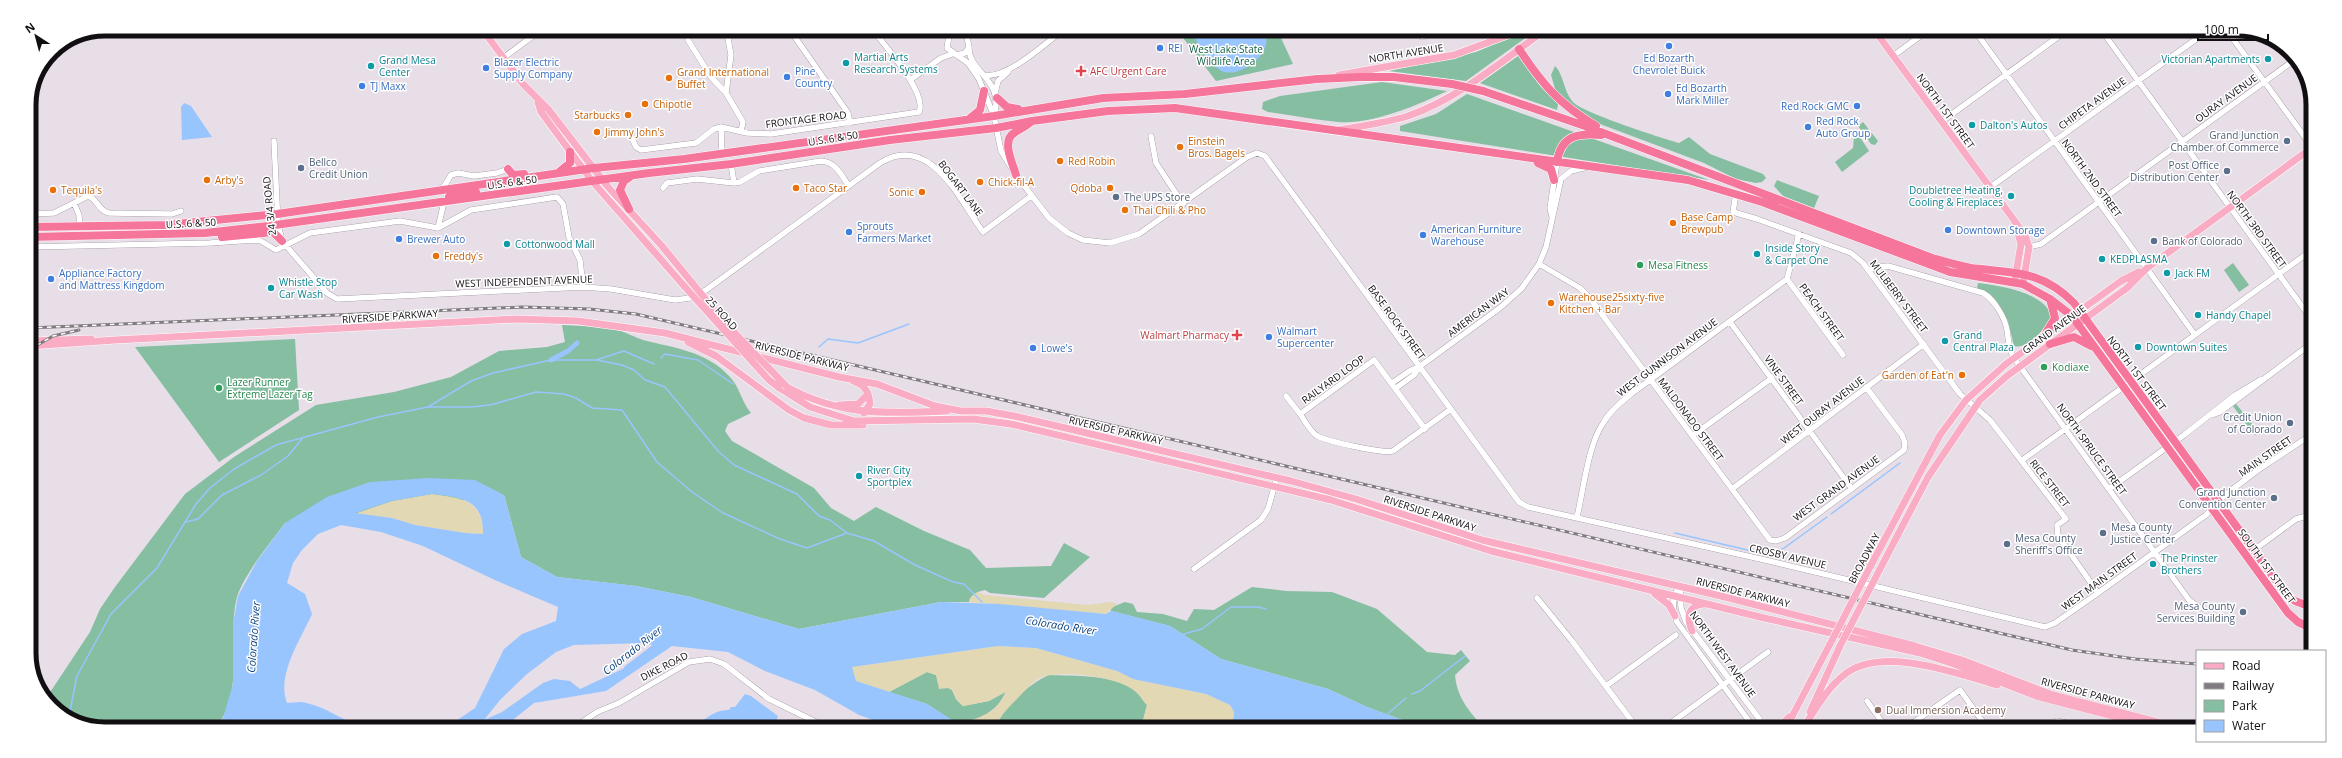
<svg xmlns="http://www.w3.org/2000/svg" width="2342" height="758" font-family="'Open Sans',sans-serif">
<rect width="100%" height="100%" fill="#e7dee7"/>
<path fill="#85bea1" d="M1177 30H1286L1281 38 1293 64 1216 81Z
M1525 31H1535L1466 81 1389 71 1476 52Z
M1518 56 1541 87 1558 104 1557 110 1480 83Z
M1555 66C1563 73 1564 92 1573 102 1581 112 1661 138 1679 143L1689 137 1710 154 1763 174 1766 178 1762 182 1756 183 1736 179 1704 163 1592 121 1556 92 1551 75Z
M1382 82 1447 91C1418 105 1371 125 1338 122 1315 120 1291 115 1268 112L1262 109 1263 102 1280 96Z
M1467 94 1709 180 1400 131V126L1436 114Z
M1863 122 1878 141 1875 145 1871 144 1858 126Z
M1858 134 1869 151 1842 172 1835 162 1853 148 1854 137Z
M1777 180 1819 196 1814 208 1783 196 1774 186Z
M2233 263 2249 285 2239 292 2224 270Z
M1978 283C2000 286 2045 292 2052 317 2045 328 2028 350 2014 346L2008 321 2002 310 1991 295 1977 288Z
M562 325C580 326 600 326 617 330 626 332 634 337 643 340 674 348 706 351 729 376 740 387 741 401 751 413L728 424 725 431 732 441 814 488 831 508 854 521 876 507 924 531 970 550 986 568 1051 566 1064 543 1090 557 1044 598 990 593 985 590C977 592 971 594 969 602H941L799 629 691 597 636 586 557 577 521 557 504 495 285 523C271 542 244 574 237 597 226 638 246 692 216 727L85 726 45 700 90 632 100 609 115 587 185 494 234 457 316 405 394 392 451 377 499 351 547 347 565 342Z
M295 339 299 410 219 462 135 347Z
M2236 404 2256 428 2263 427 2265 432 2254 435 2233 406Z
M1252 587 1286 591 1332 592 1377 609 1427 652 1455 655 1461 650 1470 661 1455 675C1457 698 1469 711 1484 728H1424L1367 707 1328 689 1221 659 1170 626 1111 611 1110 608 1125 602 1133 604 1137 612 1163 614 1187 621 1194 609 1214 610Z
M927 672 936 675 938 682 952 690 956 699 963 706 989 701 1006 691C997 713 979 719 957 724L927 704 889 692Z
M1049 675C1074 676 1114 674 1135 691 1140 695 1143 701 1147 705L1141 728 996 727C1001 709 1031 682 1049 675Z"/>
<path fill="#e2d8b3" d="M432 494C460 498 483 499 483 534L465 533 415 525 392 518 354 514 392 501Z
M978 592 984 595 1087 605 1111 602 1117 604 1106 614 969 602 970 598Z
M998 646 1036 648 1117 671 1133 679 1206 694 1230 705 1234 712V717L1228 728H1141L1147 705C1143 701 1140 695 1135 691 1119 677 1057 668 1038 679 1030 684 1022 694 1016 700 1008 708 999 717 996 727H963L957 724C978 719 997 714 1006 692L989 701 963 706 956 699 952 690 948 688 939 689 936 675 927 672 889 692 856 681 852 667Z"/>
<path fill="#99c5fe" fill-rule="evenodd" d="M1190 30H1262C1280 49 1238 82 1220 70 1207 62 1198 42 1190 30Z
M184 103 191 106 212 137 182 140 181 107Z
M429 478 475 480 504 495 521 557 557 577 636 586 691 597 799 629 941 602 999 604 1106 614 1111 611 1116 612 1170 626 1221 659 1328 689 1367 707 1424 728H1228L1234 717V712L1230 705 1206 694 1133 679 1117 671 1036 648 998 646 852 667 856 681 927 704 963 727H900L879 722 859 715 815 690 765 671 728 652 672 646 606 691 534 703 504 727H447L475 708 504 649 522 634 556 621 558 607 497 581 423 546 381 532 341 525 318 534 302 550 293 563 287 583 305 594 312 614C301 639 276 675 287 703 293 703 301 701 306 703 327 707 344 722 364 727H216L223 718 233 684V624L238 596 257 561 285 523 327 497 370 482ZM432 494C460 497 484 499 483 534L465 533 415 525 392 518 355 513 392 501ZM647 643 657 647 648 657 580 689 570 681 554 679 543 683 502 712 484 720 500 700 527 674 556 652 574 645Z
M745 694 751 696 778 716 774 727H695C706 718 716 709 729 710L731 707H735Z"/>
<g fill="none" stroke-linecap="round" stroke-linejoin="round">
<path stroke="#99c5fe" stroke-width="1.5" d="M819 347 828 339 858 343 909 324
M661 358 665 354 698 360 733 384
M597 360 622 365 634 370 645 380 665 387 718 451 734 465 797 494 819 516 830 520 847 533
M429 407H471L490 405 536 392 564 394 576 398 592 408 622 410 657 462 692 492 723 513 780 539 807 548 847 533 874 541 915 565 953 582 964 584 982 602
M1831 514 1900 463
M186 522 198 519 222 495 261 475 288 456 302 439
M1675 533 1773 556 1827 517
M1180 635 1202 629 1231 607H1258L1266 609
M1412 694 1420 691 1465 656
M69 716 77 676 111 614 157 568 196 504 210 488 234 469 276 445 378 417 428 407 471 381 493 373 551 360H596L624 351 654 364
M1385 716 1406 698"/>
<path stroke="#99c5fe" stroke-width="5" d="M551 360 568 351 577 343"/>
<path stroke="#99c5fe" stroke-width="8" d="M628 669 663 642"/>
<defs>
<path id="minor" d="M790 30 848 113 850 123
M1417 31 1422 37 1440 31
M1975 31 2195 335
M2102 31 2312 320
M2228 32 2312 147
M727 33 731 55 726 93 743 122 741 131
M688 40 711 77 726 93
M969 47C968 73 1005 78 994 116
M956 55 965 53 969 47 967 37C961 31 955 31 949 36L947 48 968 63 979 79 994 116 1001 151 1016 175 1049 218 1068 233 1083 240 1110 243 1139 234 1247 157 1257 153 1265 156 1519 502 1528 507 1765 560 2045 627 2055 623 2098 593 2206 515 2225 495 2258 470 2311 435
M1893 56 1927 31
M503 58 541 30
M984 75C1006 80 1046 43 1063 30
M910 80 941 58 952 54
M995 93 998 81 1008 72
M1941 122 2066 31
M721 127 722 153
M630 134 636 147 641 150 696 143 714 129 721 127 747 133 771 134 919 112C928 94 885 46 873 30
M1151 136 1156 163 1183 204
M274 141 278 224 282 241 327 293 337 299 583 287 611 289 675 300 690 298 706 290 880 163C930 132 959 199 983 232L1031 196
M731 164 734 183
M663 188 667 183 697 179 734 183 740 182 759 171 821 161C836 162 841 175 849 186
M1989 188 2206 32
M441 191 451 175 458 173 474 176 497 173 508 169
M1736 193 1733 212 1757 219 1851 253 1863 263 1960 394 1990 420 2066 519 2057 525 2058 536 2098 593
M74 203 79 215 80 226
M29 214 54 213 88 196C97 198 98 211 109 213L172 214 181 211
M1552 217 1550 208 1557 162
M438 228 444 202
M29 247 210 243 254 240 261 241 276 250 310 233 400 221 438 228 471 210 557 197 563 204 569 237 580 260 583 287
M2029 247 2041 244 2297 58
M1539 264 1580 288 1589 297 1770 540 1776 541 1785 538 1904 450 1905 443 1902 435 1866 387
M1869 271 1875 267 1888 266 1983 293C1995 300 2005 318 2007 330 2009 341 2008 348 2014 358L2189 600 2200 608
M1787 279 1843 355
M1730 322 1852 489
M1419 367 1501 307 1522 288 1539 264 1546 247 1561 179 1571 171 1588 167
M1392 383 1411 370 1419 367 1414 375 1396 388
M1286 396 1300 414
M2212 415 2220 412 2312 343
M1425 429 1374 360 1300 414C1305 421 1310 431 1317 436 1326 441 1384 454 1393 451L1451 409
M1692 436 1772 378
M2021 461 2312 250
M1732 489 1924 344
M2109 489 2184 435 2235 395 2260 380
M1577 517C1583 492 1588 446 1602 425 1609 412 1620 403 1631 394L1787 279 1799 234
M2254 550 2296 519 2311 515
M1194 569 1261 520 1268 509 1277 477
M1680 586 1681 608 1686 622 1764 725
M1680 586C1671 597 1672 609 1677 622L1754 728
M1537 598 1572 641 1637 728
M1606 686 1676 635
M1867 701 1887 729
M575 727 597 712 619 703 689 662 710 659 724 664 769 699 826 727
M1664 728 1768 652
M1904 729 1960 690 1988 729
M2044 729 2057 721 2095 729"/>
<path id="major" d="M482 29 523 84 548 109 608 187 662 246 693 284
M1875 31 2025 235 2029 247 2023 284
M1339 75 1454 55 1519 31
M538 102 541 112 592 181 685 287
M1339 130C1362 126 1385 123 1408 116 1459 98 1501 62 1544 31
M2015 223 2021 244 2015 279
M29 341 91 339
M688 342 716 356 789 410 804 418 831 425H863
M29 346 115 340 516 319 578 321 665 333 839 377 877 384 935 406 961 411H986L1014 416 1291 481 1356 499 1482 540 1721 596 1915 646 1962 660 2053 695 2184 729
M853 381C865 385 869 392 870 404L864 413
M778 387 810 407 854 421 973 419 1011 424 1331 500 1491 551 1760 617 1920 653 1954 664 2036 696 2163 729
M787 387C842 417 887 413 947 411
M839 405 858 404 868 394
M1870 567 1940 435 1966 400 2006 364 2121 281 2139 272
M1879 571 1928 477 1980 400 2007 376 2127 288 2147 268 2313 147
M1655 594 1669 605 1675 616
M1692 631C1687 618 1687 606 1703 604
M1810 712 1840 646
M1762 723C1773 730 1781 727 1789 717
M1786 728 1830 644
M1803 728C1815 710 1827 688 1844 675 1881 645 1955 673 1997 685"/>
<path id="highway" d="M1519 49C1542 84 1559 104 1596 126
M1483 91 1585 126 1935 259C1947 262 1959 266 1971 268 2014 273 2041 270 2074 303L2285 593 2295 601 2311 607
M997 98 1007 107 1018 109
M970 118 980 110 984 91
M1557 162C1561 135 1578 133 1601 135
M1538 163 1551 169 1554 180
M508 169 513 175 524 174
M559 172 570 163V152
M1016 175C1013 164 1001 141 1014 133 1020 129 1025 127 1031 122
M449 197 476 192
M629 209 620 190 624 181 630 177
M29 227 166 225 277 214 594 168 684 159 994 116 1103 98 1185 94 1317 79 1361 77H1394L1452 84
M29 237 205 233 268 226 649 173 731 164 890 140 996 128 1032 121 1108 111 1175 108 1688 180 1762 202 1950 272 2023 284 2050 299 2072 316 2288 613 2298 622 2311 628
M222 237 273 232 282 241
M2044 336 2055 318 2050 299
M2050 344 2074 337 2091 346"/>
</defs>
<use href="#minor" stroke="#898189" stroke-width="6"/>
<use href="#major" stroke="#fff" stroke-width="8"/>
<use href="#highway" stroke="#fff" stroke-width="9"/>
<use href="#minor" stroke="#fff" stroke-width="5.5"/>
<use href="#major" stroke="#f9acc3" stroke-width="7"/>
<use href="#highway" stroke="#f5759b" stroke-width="8"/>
<defs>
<path id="rail" d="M29 328 523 307 589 309 636 314 2072 650 2135 659 2197 664
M29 350 53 336 79 330"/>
</defs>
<use href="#rail" stroke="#817b81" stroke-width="3"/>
<use href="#rail" stroke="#fff" stroke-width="1.5" stroke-dasharray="4.5" stroke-linecap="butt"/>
<defs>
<path id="major-bridge" d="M693 284 728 326 787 387
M685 287 769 380 778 387
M1830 644 1870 567
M1840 646 1879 571"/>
<path id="highway-bridge" d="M1452 84 1483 91"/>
</defs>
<use href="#major-bridge" stroke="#fff" stroke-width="8" stroke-linecap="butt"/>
<use href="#highway-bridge" stroke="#fff" stroke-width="9" stroke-linecap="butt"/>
<use href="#major-bridge" stroke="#f9acc3" stroke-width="7"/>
<use href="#highway-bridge" stroke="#f5759b" stroke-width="8"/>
</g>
<g fill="#3f7fe0" stroke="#fff" stroke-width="1.5">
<circle cx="1669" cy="46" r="4"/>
<circle cx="1160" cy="48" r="4"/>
<circle cx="486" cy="68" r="4"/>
<circle cx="787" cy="77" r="4"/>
<circle cx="362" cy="86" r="4"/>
<circle cx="1668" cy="94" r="4"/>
<circle cx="1857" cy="106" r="4"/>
<circle cx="1808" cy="127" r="4"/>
<circle cx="1948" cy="230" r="4"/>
<circle cx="849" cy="232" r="4"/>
<circle cx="1423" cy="235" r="4"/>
<circle cx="399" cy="239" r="4"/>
<circle cx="51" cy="279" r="4"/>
<circle cx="1269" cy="337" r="4"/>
<circle cx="1033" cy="348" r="4"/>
</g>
<g fill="#0f9aa8" stroke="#fff" stroke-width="1.5">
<circle cx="2268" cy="59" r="4"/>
<circle cx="846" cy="63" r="4"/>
<circle cx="371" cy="66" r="4"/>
<circle cx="1972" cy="125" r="4"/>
<circle cx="2011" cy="196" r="4"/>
<circle cx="507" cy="244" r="4"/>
<circle cx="1757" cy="254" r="4"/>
<circle cx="2102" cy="259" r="4"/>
<circle cx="2167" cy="273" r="4"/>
<circle cx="271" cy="288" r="4"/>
<circle cx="2198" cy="315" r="4"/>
<circle cx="1945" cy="341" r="4"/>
<circle cx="2138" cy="347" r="4"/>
<circle cx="859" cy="476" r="4"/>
<circle cx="2153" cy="564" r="4"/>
</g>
<g fill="#e0444e" stroke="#fff" stroke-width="1.5">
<path d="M1079 65h4v4h4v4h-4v4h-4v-4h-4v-4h4z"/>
<path d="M1235 329h4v4h4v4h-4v4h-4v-4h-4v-4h4z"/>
</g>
<g fill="#e8710a" stroke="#fff" stroke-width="1.5">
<circle cx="669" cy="78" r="4"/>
<circle cx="645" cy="104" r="4"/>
<circle cx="628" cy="115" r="4"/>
<circle cx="597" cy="132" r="4"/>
<circle cx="1180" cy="147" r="4"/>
<circle cx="1060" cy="161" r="4"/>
<circle cx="207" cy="180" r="4"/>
<circle cx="980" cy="182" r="4"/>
<circle cx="796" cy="188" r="4"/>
<circle cx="1110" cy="188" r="4"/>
<circle cx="53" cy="190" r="4"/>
<circle cx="922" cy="192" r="4"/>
<circle cx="1125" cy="210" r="4"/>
<circle cx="1673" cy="223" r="4"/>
<circle cx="436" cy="256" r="4"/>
<circle cx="1551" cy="303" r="4"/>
<circle cx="1962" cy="375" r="4"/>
</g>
<g fill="#5c6f8a" stroke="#fff" stroke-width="1.5">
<circle cx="2287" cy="141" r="4"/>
<circle cx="301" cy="168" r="4"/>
<circle cx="2227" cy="171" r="4"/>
<circle cx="1116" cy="197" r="4"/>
<circle cx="2154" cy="241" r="4"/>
<circle cx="2290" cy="423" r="4"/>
<circle cx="2274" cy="498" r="4"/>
<circle cx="2103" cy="533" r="4"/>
<circle cx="2007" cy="544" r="4"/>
<circle cx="2243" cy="612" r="4"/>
</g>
<g fill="#2e9e5b" stroke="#fff" stroke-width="1.5">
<circle cx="1640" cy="265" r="4"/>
<circle cx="2044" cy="367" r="4"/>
<circle cx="219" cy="388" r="4"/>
</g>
<circle fill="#8d6e63" stroke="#fff" stroke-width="1.5" cx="1878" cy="710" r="4"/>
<g text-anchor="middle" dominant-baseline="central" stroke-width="3" stroke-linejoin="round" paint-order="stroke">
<g font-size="10" fill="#366cbe" stroke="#fff" text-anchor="start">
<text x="1168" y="48">REI</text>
<text x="1669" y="58" text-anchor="middle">Ed Bozarth<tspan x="1669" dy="12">Chevrolet Buick</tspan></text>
<text x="494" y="62">Blazer Electric<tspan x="494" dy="12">Supply Company</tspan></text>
<text x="795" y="71">Pine<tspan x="795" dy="12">Country</tspan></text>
<text x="370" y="86">TJ Maxx</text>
<text x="1676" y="88">Ed Bozarth<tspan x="1676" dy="12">Mark Miller</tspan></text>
<text x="1849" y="106" text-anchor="end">Red Rock GMC</text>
<text x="1816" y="121">Red Rock<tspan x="1816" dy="12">Auto Group</tspan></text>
<text x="857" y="226">Sprouts<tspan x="857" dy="12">Farmers Market</tspan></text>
<text x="1431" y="229">American Furniture<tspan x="1431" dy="12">Warehouse</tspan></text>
<text x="1956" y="230">Downtown Storage</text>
<text x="407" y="239">Brewer Auto</text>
<text x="59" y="273">Appliance Factory<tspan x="59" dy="12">and Mattress Kingdom</tspan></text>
<text x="1277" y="331">Walmart<tspan x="1277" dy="12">Supercenter</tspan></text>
<text x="1041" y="348">Lowe's</text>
</g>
<g font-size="10" fill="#105e40" stroke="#fff">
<text x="1226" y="49">West Lake State<tspan x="1226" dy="12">Wildlife Area</tspan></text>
</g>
<g font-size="10" fill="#120f12" stroke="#fff">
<text transform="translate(1406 53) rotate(-9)">NORTH AVENUE</text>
<text transform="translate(2226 98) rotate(-36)">OURAY AVENUE</text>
<text transform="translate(2092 103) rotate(-36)">CHIPETA AVENUE</text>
<text transform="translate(1946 111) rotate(54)">NORTH 1ST STREET</text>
<text transform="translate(806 119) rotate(-7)">FRONTAGE ROAD</text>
<text transform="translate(833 138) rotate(-9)">U.S. 6 &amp; 50</text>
<text transform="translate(2092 178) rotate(54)">NORTH 2ND STREET</text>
<text transform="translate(512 182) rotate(-8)">U.S. 6 &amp; 50</text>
<text transform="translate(961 188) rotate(53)">BOGART LANE</text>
<text transform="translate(269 206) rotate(-96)">24 3/4 ROAD</text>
<text transform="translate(191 223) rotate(-3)">U.S. 6 &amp; 50</text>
<text transform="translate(2257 229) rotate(54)">NORTH 3RD STREET</text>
<text transform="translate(524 281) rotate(-2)">WEST INDEPENDENT AVENUE</text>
<text transform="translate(1899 296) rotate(53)">MULBERRY STREET</text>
<text transform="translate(1478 312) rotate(-37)">AMERICAN WAY</text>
<text transform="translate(1822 312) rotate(54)">PEACH STREET</text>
<text transform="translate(722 313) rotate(48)">25 ROAD</text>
<text transform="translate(390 316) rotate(-4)">RIVERSIDE PARKWAY</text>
<text transform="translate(1397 322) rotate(54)">BASE ROCK STREET</text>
<text transform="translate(2054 329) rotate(-36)">GRAND AVENUE</text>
<text transform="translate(802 356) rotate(14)">RIVERSIDE PARKWAY</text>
<text transform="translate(1667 357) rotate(-37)">WEST GUNNISON AVENUE</text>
<text transform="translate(2137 373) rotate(53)">NORTH 1ST STREET</text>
<text transform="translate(1333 379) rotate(-36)">RAILYARD LOOP</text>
<text transform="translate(1784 380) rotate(54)">VINE STREET</text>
<text transform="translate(1822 410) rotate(-38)">WEST OURAY AVENUE</text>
<text transform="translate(1691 419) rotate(53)">MALDONADO STREET</text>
<text transform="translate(1116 430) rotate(13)">RIVERSIDE PARKWAY</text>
<text transform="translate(2092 449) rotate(54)">NORTH SPRUCE STREET</text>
<text transform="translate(2265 456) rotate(-35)">MAIN STREET</text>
<text transform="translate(2050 483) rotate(52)">RICE STREET</text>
<text transform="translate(1836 488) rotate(-36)">WEST GRAND AVENUE</text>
<text transform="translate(1430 513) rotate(18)">RIVERSIDE PARKWAY</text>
<text transform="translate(1788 556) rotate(13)">CROSBY AVENUE</text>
<text transform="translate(1864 558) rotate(-62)">BROADWAY</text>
<text transform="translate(2267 566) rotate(54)">SOUTH 1ST STREET</text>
<text transform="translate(2099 581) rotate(-36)">WEST MAIN STREET</text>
<text transform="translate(1743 592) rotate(14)">RIVERSIDE PARKWAY</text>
<text transform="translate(1723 654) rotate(54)">NORTH WEST AVENUE</text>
<text transform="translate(664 666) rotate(-27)">DIKE ROAD</text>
<text transform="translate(2088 693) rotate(15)">RIVERSIDE PARKWAY</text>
</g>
<g font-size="10" fill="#0d838f" stroke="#fff" text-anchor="start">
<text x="854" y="57">Martial Arts<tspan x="854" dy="12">Research Systems</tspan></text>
<text x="2260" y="59" text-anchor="end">Victorian Apartments</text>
<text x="379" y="60">Grand Mesa<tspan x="379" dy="12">Center</tspan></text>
<text x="1980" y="125">Dalton's Autos</text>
<text x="2003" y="190" text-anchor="end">Doubletree Heating,<tspan x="2003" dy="12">Cooling &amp; Fireplaces</tspan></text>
<text x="515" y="244">Cottonwood Mall</text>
<text x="1765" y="248">Inside Story<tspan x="1765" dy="12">&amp; Carpet One</tspan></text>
<text x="2110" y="259">KEDPLASMA</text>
<text x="2175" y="273">Jack FM</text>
<text x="279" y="282">Whistle Stop<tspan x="279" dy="12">Car Wash</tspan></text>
<text x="2206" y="315">Handy Chapel</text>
<text x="1953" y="335">Grand<tspan x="1953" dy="12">Central Plaza</tspan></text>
<text x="2146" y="347">Downtown Suites</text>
<text x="867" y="470">River City<tspan x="867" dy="12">Sportplex</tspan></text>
<text x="2161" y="558">The Prinster<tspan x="2161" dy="12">Brothers</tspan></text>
</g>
<g font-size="10" fill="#be3a42" stroke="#fff" text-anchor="start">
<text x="1090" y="71">AFC Urgent Care</text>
<text x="1229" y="335" text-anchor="end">Walmart Pharmacy</text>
</g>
<g font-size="10" fill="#c56008" stroke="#fff" text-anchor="start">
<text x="677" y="72">Grand International<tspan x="677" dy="12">Buffet</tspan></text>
<text x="653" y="104">Chipotle</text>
<text x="620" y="115" text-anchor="end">Starbucks</text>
<text x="605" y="132">Jimmy John's</text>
<text x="1188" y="141">Einstein<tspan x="1188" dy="12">Bros. Bagels</tspan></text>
<text x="1068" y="161">Red Robin</text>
<text x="215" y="180">Arby's</text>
<text x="988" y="182">Chick-fil-A</text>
<text x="804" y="188">Taco Star</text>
<text x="1102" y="188" text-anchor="end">Qdoba</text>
<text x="61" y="190">Tequila's</text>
<text x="914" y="192" text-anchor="end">Sonic</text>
<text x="1133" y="210">Thai Chili &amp; Pho</text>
<text x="1681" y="217">Base Camp<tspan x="1681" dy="12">Brewpub</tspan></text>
<text x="444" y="256">Freddy's</text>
<text x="1559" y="297">Warehouse25sixty-five<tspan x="1559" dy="12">Kitchen + Bar</tspan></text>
<text x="1954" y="375" text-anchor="end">Garden of Eat'n</text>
</g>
<g font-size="10" fill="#4e5e75" stroke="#fff" text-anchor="end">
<text x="2279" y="135">Grand Junction<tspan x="2279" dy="12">Chamber of Commerce</tspan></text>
<text x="309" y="162" text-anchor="start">Bellco<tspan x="309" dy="12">Credit Union</tspan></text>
<text x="2219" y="165">Post Office<tspan x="2219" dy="12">Distribution Center</tspan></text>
<text x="1124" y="197" text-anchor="start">The UPS Store</text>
<text x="2162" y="241" text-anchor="start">Bank of Colorado</text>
<text x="2282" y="417">Credit Union<tspan x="2282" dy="12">of Colorado</tspan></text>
<text x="2266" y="492">Grand Junction<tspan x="2266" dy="12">Convention Center</tspan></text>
<text x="2111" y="527" text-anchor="start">Mesa County<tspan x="2111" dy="12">Justice Center</tspan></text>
<text x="2015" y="538" text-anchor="start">Mesa County<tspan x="2015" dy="12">Sheriff's Office</tspan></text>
<text x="2235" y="606">Mesa County<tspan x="2235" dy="12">Services Building</tspan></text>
</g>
<g font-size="10" fill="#27864d" stroke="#fff" text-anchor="start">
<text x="1648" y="265">Mesa Fitness</text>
<text x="2052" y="367">Kodiaxe</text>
<text x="227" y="382">Lazer Runner<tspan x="227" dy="12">Extreme Lazer Tag</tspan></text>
</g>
<g font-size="10" fill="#785e54" stroke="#fff" text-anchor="start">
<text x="1886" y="710">Dual Immersion Academy</text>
</g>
<g font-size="11" font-style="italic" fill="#0f4583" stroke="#fff">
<text transform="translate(1061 625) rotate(9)">Colorado River</text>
<text transform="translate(253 637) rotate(-86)">Colorado River</text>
<text transform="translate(632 650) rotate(-38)">Colorado River</text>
</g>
</g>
<path d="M0 0H2342V758H0ZM105 36H2237A69 69 0 0 1 2306 105V653A69 69 0 0 1 2237 722H105A69 69 0 0 1 36 653V105A69 69 0 0 1 105 36Z" fill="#fff" fill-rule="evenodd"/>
<path fill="none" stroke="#120f12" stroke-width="5" d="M105 36H2237A69 69 0 0 1 2306 105V653A69 69 0 0 1 2237 722H105A69 69 0 0 1 36 653V105A69 69 0 0 1 105 36Z"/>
<rect x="2196" y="650" width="130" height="92" fill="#ffffff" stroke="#a09fa0"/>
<rect x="2204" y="663" width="20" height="6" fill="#f9acc3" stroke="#a09fa0"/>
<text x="2232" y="670" font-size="12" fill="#120f12">Road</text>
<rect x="2204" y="683" width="20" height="6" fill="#817b81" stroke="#a09fa0"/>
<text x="2232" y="690" font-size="12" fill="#120f12">Railway</text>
<rect x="2204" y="700" width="20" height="12" fill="#85bea1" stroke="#a09fa0"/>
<text x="2232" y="710" font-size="12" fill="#120f12">Park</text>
<rect x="2204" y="720" width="20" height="12" fill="#99c5fe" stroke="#a09fa0"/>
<text x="2232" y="730" font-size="12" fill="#120f12">Water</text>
<g transform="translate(36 36) rotate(324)" stroke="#ffffff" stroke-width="3" paint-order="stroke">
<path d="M0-3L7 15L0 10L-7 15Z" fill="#120f12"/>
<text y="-6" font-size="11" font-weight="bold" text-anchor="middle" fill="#120f12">N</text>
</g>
<path d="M2198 34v6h70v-6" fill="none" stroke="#120f12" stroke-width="2"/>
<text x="2204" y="34" font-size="12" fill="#120f12" stroke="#ffffff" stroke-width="3" paint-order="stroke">100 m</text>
</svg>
